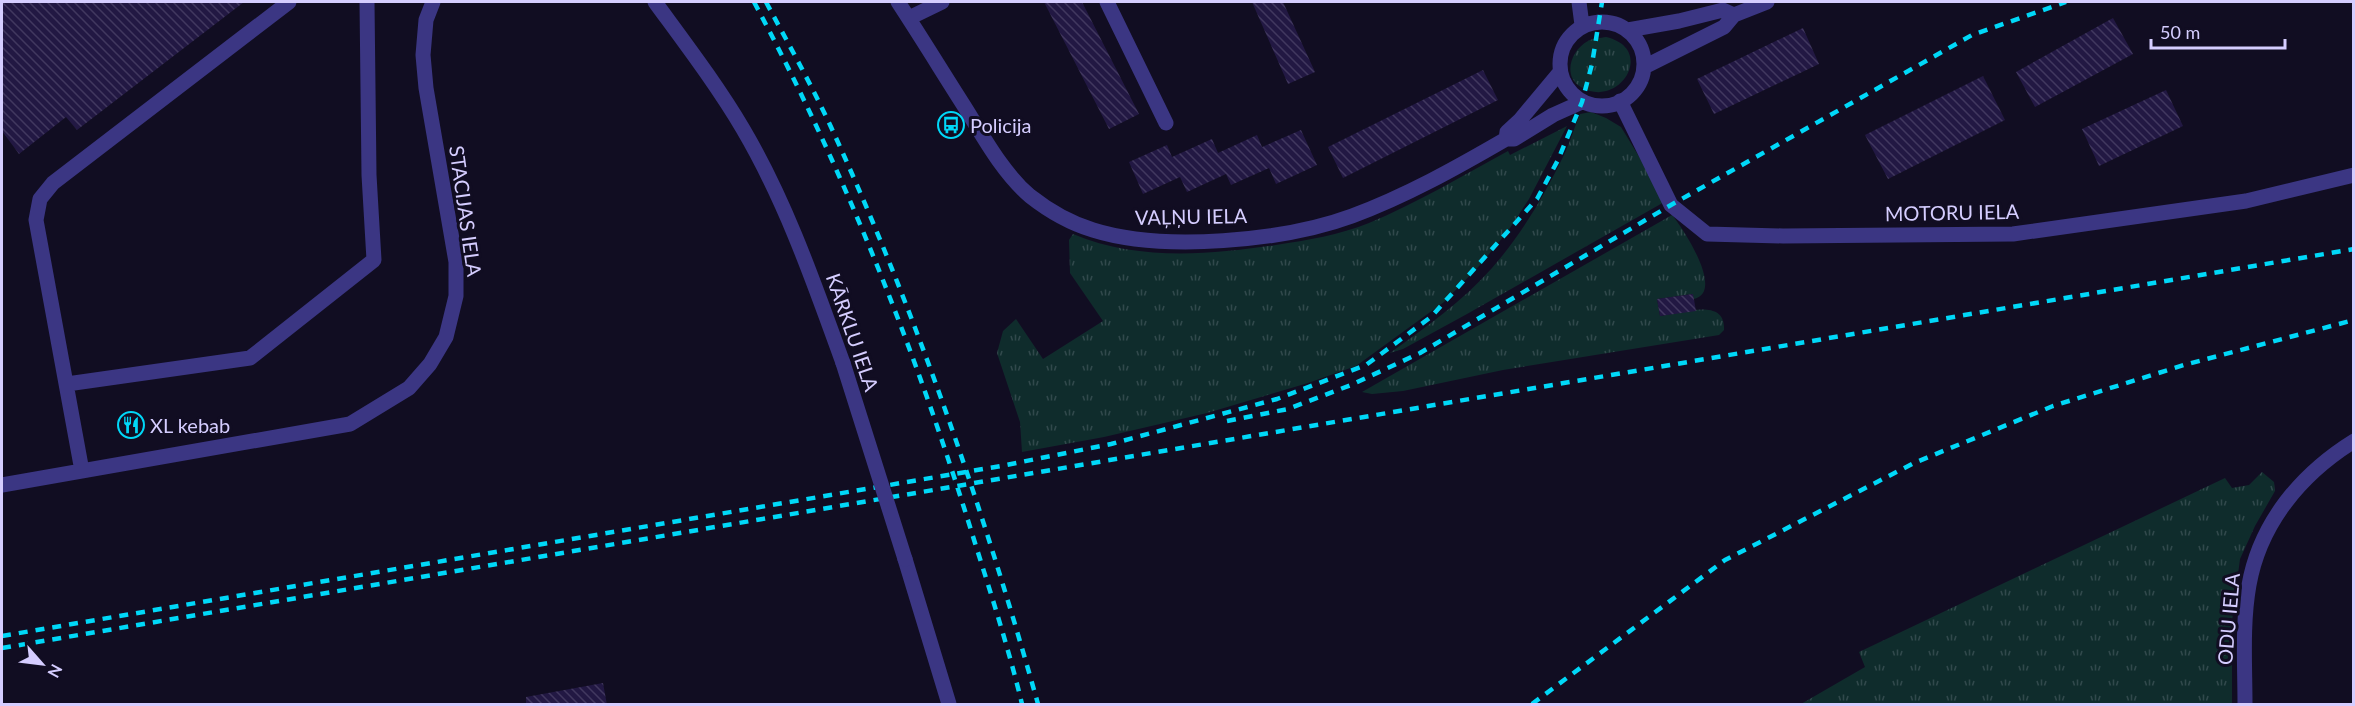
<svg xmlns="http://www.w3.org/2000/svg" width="2355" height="706" font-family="Lato,sans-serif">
<defs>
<pattern id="grass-tufts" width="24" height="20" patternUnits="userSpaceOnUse" patternTransform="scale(1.5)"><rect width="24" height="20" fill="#0f2c2c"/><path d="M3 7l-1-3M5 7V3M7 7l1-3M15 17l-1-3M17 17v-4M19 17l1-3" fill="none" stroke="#31494c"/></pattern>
<pattern id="building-back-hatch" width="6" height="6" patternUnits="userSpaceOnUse" patternTransform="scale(1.5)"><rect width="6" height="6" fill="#221843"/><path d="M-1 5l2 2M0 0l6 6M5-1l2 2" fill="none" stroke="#41385f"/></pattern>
</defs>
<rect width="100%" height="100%" fill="#110d22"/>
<path fill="url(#grass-tufts)" d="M1606 37C1657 49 1619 110 1581 87 1562 76 1571 50 1588 41 1593 38 1601 38 1606 37Z
M1591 112 1606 118 1621 127 1666 201 1467 314 1403 349 1390 353C1425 328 1463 301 1492 268 1521 235 1544 196 1563 157 1570 143 1574 128 1580 114Z
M1567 126 1529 199 1508 231 1480 265 1444 302 1356 366 1308 383 1207 413 1104 437 1022 452 1020 422 997 353 1003 331 1016 319 1043 359 1103 321 1070 273 1069 240 1073 234C1137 261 1209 255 1276 245 1308 240 1339 235 1369 223 1417 203 1462 176 1508 151L1510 155Z
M1672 215C1683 228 1725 292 1694 299L1692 294 1657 299 1660 316C1680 314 1726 296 1724 330L1719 335 1503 370 1403 391 1372 394 1362 392Z
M2262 472 2274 482 2275 491 2255 526 2240 559 2232 621V704H1801L1865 667 1859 652 2225 478 2232 488 2249 485Z"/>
<path fill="url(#building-back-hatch)" d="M2 2H244L77 130 66 117 19 154 2 131Z
M1044 2H1082L1139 114 1109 129Z
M1252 2H1283L1315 72 1288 84Z
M2113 18 2133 54 2035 107 2016 72Z
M1803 28 1819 64 1714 114 1697 79Z
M1483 70 1498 100 1343 178 1328 147Z
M1983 76 2005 120 1888 179 1865 135Z
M2166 90 2183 126 2099 166 2082 129Z
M1301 130 1317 165 1276 184 1269 168 1231 185 1226 174 1187 192 1180 177 1143 194 1129 162 1167 145 1172 157 1212 139 1218 153 1257 135 1262 147Z
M1693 294 1696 311 1660 316 1657 299Z
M603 683 607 705H526V697Z"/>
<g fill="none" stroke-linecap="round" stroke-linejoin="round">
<path stroke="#3b3683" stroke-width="15" d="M655 2C685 43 717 85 743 129 786 202 814 283 843 363
M898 2C921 37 943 73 966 109 984 138 1003 173 1030 196 1049 211 1070 223 1093 230 1163 252 1284 241 1352 216 1406 196 1456 168 1506 139H1514L1553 115 1582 102
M1107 2 1166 123
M1579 2 1582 25
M909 18 942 2
M1560 64a42 42 0 1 1 84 0a42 42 0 1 1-84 0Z
M1628 30 1679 21 1723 10 1734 15
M1644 67 1724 27 1734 15 1767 2
M1620 101 1671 205 1707 234 1783 236 2013 234 2246 201 2354 175
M1506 139 1507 132 1520 120 1560 72
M67 384 250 358 374 260 369 175 367 2
M82 471 36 220 40 199 53 183 289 2
M2 485 350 424 409 388 430 364 446 337 456 296V262L426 88 423 55 426 20 433 2
M905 559 949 704
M2245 704C2245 665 2242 624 2249 585 2260 523 2301 474 2354 441"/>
<path stroke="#00d8f8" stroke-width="4.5" stroke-dasharray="9 8" stroke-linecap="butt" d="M754 2C846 173 918 357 975 543 992 597 1009 650 1022 704
M766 2C788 43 811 84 831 127 916 312 983 508 1038 704
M1227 421 1288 409 1351 385 1420 353 1671 205 1972 35 2066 2
M2 636 1001 466 1111 444 1277 399 1366 365 1431 317 1537 199 1558 160 1582 102 1592 64 1602 2
M2 648 2354 249
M1532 704 1725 560 1914 463 2053 406 2184 365 2354 320"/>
<path stroke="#3b3683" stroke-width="15" d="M843 363 905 559"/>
</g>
<defs>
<symbol id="bus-ring" viewBox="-11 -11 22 22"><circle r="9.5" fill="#110d22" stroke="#00d8f8" stroke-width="1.5"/><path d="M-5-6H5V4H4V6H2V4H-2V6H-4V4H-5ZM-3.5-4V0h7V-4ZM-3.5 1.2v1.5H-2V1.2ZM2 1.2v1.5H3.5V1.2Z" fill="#00d8f8"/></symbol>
<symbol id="restaurant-ring" viewBox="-11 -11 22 22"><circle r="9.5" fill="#110d22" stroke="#00d8f8" stroke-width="1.5"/><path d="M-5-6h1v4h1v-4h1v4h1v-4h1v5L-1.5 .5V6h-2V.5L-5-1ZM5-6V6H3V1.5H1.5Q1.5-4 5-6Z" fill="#00d8f8"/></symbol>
</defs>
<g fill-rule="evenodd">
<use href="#bus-ring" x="936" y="110" width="30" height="30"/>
<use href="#restaurant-ring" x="116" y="410" width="30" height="30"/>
</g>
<g text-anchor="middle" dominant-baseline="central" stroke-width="6" stroke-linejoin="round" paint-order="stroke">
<g font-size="20" fill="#d5cdff" stroke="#110d22" text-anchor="start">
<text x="970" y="125">Policija</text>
<text x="150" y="425">XL kebab</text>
</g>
<g font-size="20" fill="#d5cdff" stroke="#110d22">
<text transform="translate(466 211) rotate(82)">STACIJAS IELA</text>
<text transform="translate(1952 212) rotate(-1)">MOTORU IELA</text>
<text transform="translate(1191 216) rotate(-1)">VAĻŅU IELA</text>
<text transform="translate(853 332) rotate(71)">KĀRKLU IELA</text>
<text transform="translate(2228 619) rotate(-85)">ODU IELA</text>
</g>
</g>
<rect width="2355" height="706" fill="none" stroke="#d5cdff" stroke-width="6"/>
<g transform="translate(42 664) rotate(118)" stroke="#110d22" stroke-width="4.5" paint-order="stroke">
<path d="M0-4.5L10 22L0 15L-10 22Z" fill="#d5cdff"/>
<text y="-9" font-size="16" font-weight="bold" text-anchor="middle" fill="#d5cdff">N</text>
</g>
<path d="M2151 39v9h134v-9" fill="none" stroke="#d5cdff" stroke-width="3"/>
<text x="2160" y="39" font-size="18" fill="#d5cdff" stroke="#110d22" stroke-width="4.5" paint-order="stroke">50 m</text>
</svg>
